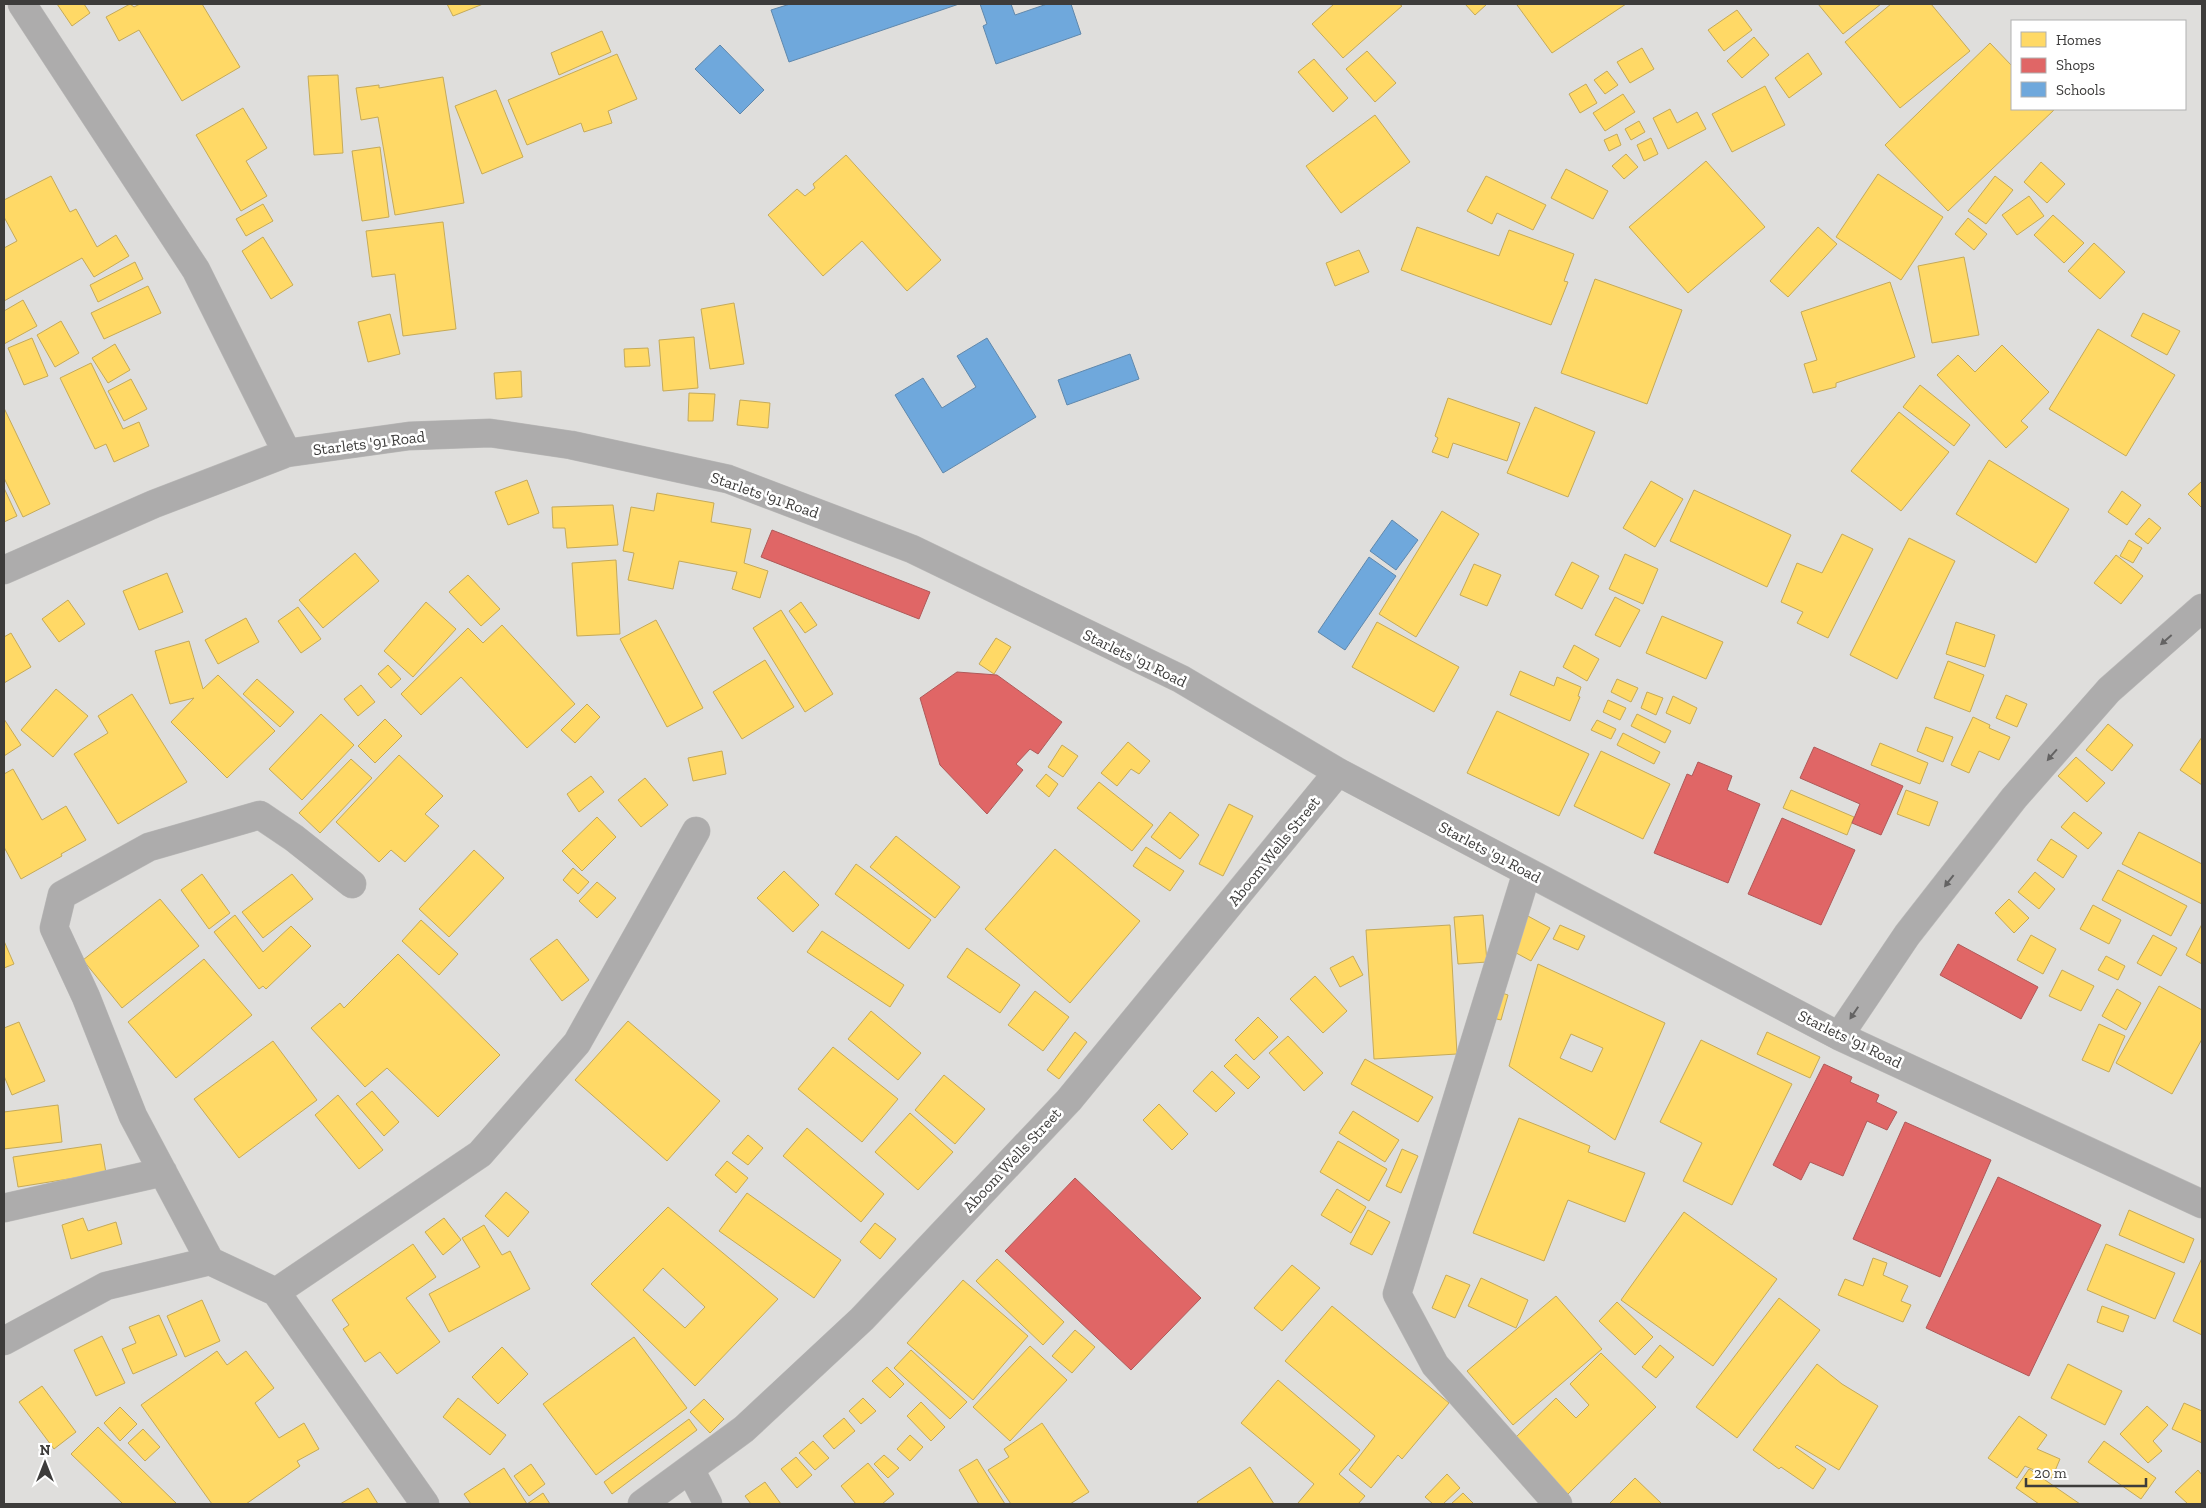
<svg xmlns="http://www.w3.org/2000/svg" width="2206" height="1508" font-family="'Zilla Slab',serif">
<rect width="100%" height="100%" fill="#dfdedc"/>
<path fill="#ffd966" stroke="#c5aa59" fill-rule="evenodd" d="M57 4H84L90 13 72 26Z
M130 4 134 7 140 4H202L240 67 182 101 139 30 119 41 106 17Z
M447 4H483L453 16Z
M1334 4H1399L1402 6 1343 58 1312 24Z
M1465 4H1487L1475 15Z
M1519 4H1626L1552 53 1517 5Z
M1818 4H1881L1843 34Z
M1891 4H1931L1970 51 1900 108 1845 42Z
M1737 10 1752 30 1724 51 1708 30Z
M602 31 611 52 559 75 551 53Z
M1754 37 1769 55 1742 78 1727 61Z
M1990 43 2012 66V109L2054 110 1948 211 1885 145Z
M1642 48 1654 69 1630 83 1617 62Z
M1367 51 1396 83 1375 102 1346 69Z
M1808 53 1822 74 1789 98 1775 78Z
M617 54 637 99 608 111 612 123 584 132 581 123 527 145 508 100Z
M1314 59 1348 98 1333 112 1298 72Z
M1607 71 1618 85 1605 94 1594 80Z
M338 75 343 153 314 155 308 76Z
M443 77 464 203 395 215 378 117 361 120 356 88 379 85V88Z
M1586 84 1597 103 1580 113 1569 94Z
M1765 86 1785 125 1732 152 1712 114Z
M496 90 523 157 482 174 455 106Z
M1623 94 1635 112 1605 131 1593 113Z
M243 108 267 148 246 161 267 196 241 211 196 135Z
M1670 109 1677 123 1697 112 1706 129 1668 149 1653 118Z
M1375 115 1410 162 1341 213 1306 166Z
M1639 121 1645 132 1631 140 1625 129Z
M1617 134 1621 145 1609 151 1604 140Z
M1651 138 1658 154 1644 161 1637 145Z
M380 147 389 217 362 221 352 151Z
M1626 154 1638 167 1624 179 1612 166Z
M846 155 941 260 907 291 862 241 823 276 768 215 797 189 805 196 815 188 813 184Z
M1706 161 1765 227 1688 293 1629 227Z
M2041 162 2065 184 2047 203 2024 182Z
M1566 169 1608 191 1593 219 1551 198Z
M1878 174 1943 217 1901 280 1836 237Z
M51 176 70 212 76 209 97 247 116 235 129 256 94 277 82 258 4 301V248L17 241 4 217V200Z
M1486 176 1546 205 1533 230 1497 213 1492 224 1467 211Z
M1995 176 2013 190 1986 224 1968 211Z
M2029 196 2044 216 2017 235 2002 215Z
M263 204 273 221 246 236 236 219Z
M2053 215 2084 243 2064 263 2034 235Z
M1968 218 1987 234 1974 250 1955 234Z
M443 222 456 329 403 336 395 274 372 277 366 231Z
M1417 227 1499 256 1509 230 1574 254 1564 281 1568 282 1551 325 1401 270Z
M1818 227 1837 244 1788 297 1770 281Z
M263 237 293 285 271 299 242 251Z
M2094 243 2125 272 2100 299 2068 271Z
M1359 250 1369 272 1335 286 1326 263Z
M1964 257 1979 335 1932 343 1918 266Z
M135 262 143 279 98 302 90 285Z
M1595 279 1682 310 1647 404 1561 373Z
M1890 282 1915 357 1836 383V387L1813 393 1804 364 1817 360 1801 312Z
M148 286 161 313 104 339 91 313Z
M23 300 37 326 4 344V311Z
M734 303 744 364 710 369 701 309Z
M2143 313 2180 331 2167 355 2131 336Z
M390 314 400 354 368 362 358 322Z
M61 321 79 353 55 367 37 335Z
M2098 329 2175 375 2126 456 2049 409Z
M694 337 698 388 663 391 659 340Z
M32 338 48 376 24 385 8 348Z
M115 344 130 370 108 383 92 358Z
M2002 345 2049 392 2021 421 2028 427 2006 448 1937 375 1958 355 1975 372Z
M648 348 650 366 625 367 624 349Z
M91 363 123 429 139 422 149 446 114 462 106 444 95 449 60 378Z
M521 371 522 397 496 399 494 373Z
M131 379 147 409 124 421 108 391Z
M1920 385 1970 425 1954 446 1903 407Z
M689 393 715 394 713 421H688Z
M1448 398 1520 423 1507 461 1453 443 1448 458 1432 452 1438 438 1435 436Z
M740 400 770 403 768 428 737 425Z
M1535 407 1595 432 1568 497 1507 473Z
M4 408 50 504 23 517 4 478Z
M1899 412 1949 452 1901 511 1851 471Z
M1989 460 2069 509 2036 563 1956 514Z
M527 480 539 513 508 525 495 492Z
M1651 481 1683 499 1655 547 1623 528Z
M2202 481V508L2188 494Z
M4 488 17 516 4 522Z
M1694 490 1791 535 1767 587 1670 541Z
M2122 491 2141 505 2127 525 2108 512Z
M657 493 714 503 711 522 751 529 744 563 768 571 760 598 732 589 737 572 679 561 673 589 628 580 634 553 623 551 631 507 654 511Z
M613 505 618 545 567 548 565 528H553L552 507Z
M1442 511 1479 534 1416 637 1379 614Z
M2149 518 2161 528 2148 544 2135 534Z
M1842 534 1873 549 1828 638 1797 623 1803 612 1781 602 1797 563 1822 573Z
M1909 538 1955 561 1897 679 1850 655Z
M2129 540 2142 548 2133 563 2120 556Z
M355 553 379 581 323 628 299 600Z
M1625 554 1658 569 1643 604 1609 589Z
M2116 555 2143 576 2121 604 2094 583Z
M616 560 620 634 577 636 572 563Z
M1572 562 1599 576 1582 609 1555 595Z
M1474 564 1501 575 1487 606 1460 595Z
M167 573 183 612 139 630 123 591Z
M468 575 500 609 481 626 449 592Z
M1615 597 1640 610 1620 647 1595 635Z
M68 600 85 624 59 642 42 619Z
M426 602 456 629 413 677 384 651Z
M801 602 817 625 805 633 789 611Z
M298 607 321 639 301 653 278 621Z
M781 610 833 694 805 712 753 628Z
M1662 616 1723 642 1706 679 1646 653Z
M246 618 259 642 218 664 205 640Z
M656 620 703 708 667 727 620 639Z
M1377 622 1459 667 1434 712 1352 667Z
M1956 622 1995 635 1985 667 1946 654Z
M502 625 575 704 527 748 461 677 421 715 401 694 468 628 483 643Z
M11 633 31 667 4 683V637Z
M996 638 1011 647 994 674 979 664Z
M189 641 203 689 218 675 275 731 227 778 171 722 194 698 170 704 155 651Z
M1574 645 1599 659 1587 681 1563 667Z
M765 660 794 707 742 739 713 692Z
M1948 661 1984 675 1970 712 1934 698Z
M388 665 401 679 391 688 378 674Z
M1520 671 1554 686 1557 677 1581 687 1578 696 1580 697 1570 721 1510 695Z
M257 679 294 712 280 727 243 694Z
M1617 679 1638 688 1631 702 1611 692Z
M361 685 375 702 358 716 344 699Z
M56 689 88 716 53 757 21 730Z
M1647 692 1663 698 1656 715 1641 708Z
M132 694 187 782 118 824 74 754 108 733 98 716Z
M2006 695 2027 704 2017 727 1996 718Z
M1673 696 1697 708 1690 724 1666 713Z
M1608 700 1626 708 1620 720 1603 712Z
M587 704 600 717 575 743 561 730Z
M1497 711 1589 754 1559 816 1467 773Z
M321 714 354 745 302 800 269 769Z
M1637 714 1671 731 1665 743 1631 726Z
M1973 717 1990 725 1989 728 2010 737 1999 760 1979 751 1969 773 1951 765Z
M4 719 21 745 4 756Z
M385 719 402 736 375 763 358 746Z
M1597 720 1616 729 1611 739 1591 730Z
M2108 724 2133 745 2112 771 2086 750Z
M1926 727 1953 737 1943 762 1917 751Z
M1623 733 1660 752 1654 764 1617 745Z
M2202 737V785L2180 770Z
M1128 742 1150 761 1139 774 1131 769 1117 786 1101 773Z
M1880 743 1928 763 1920 784 1871 765Z
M1062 745 1078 756 1063 777 1048 767Z
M722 751 726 774 693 781 688 758Z
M1601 751 1670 784 1643 839 1574 806Z
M399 755 443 796 425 814 439 826 405 862 391 850 379 862 336 822Z
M2076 757 2105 783 2087 802 2058 776Z
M351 759 372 778 320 833 299 813Z
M13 769 42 820 66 806 86 840 61 854 62 856 21 879 4 847V774Z
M1046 774 1058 784 1049 797 1036 786Z
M591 776 604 792 579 812 567 794Z
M645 778 668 805 641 827 618 800Z
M1099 782 1153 825 1132 851 1077 808Z
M1791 790 1854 817 1847 835 1783 808Z
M1906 790 1938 802 1929 826 1897 814Z
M1229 804 1253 816 1223 876 1199 864Z
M1170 812 1199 835 1180 859 1151 837Z
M2074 812 2102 833 2088 849 2061 827Z
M597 817 616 837 582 871 562 851Z
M2139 832 2202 864V904L2122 864Z
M896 836 960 887 935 918 870 867Z
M2051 839 2077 856 2063 878 2037 860Z
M1146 847 1184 871 1170 891 1133 866Z
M1055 849 1140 921 1070 1003 985 929Z
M474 850 504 878 449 937 419 909Z
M856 864 931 920 909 949 835 894Z
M573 868 589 882 578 894 563 880Z
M2118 870 2187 906 2171 936 2102 900Z
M784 871 819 905 793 932 757 898Z
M2035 872 2055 889 2039 909 2018 892Z
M202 874 230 913 209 929 181 890Z
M292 874 313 899 263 938 242 912Z
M597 882 616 898 597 918 579 901Z
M160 899 199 946 122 1008 83 960Z
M2009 899 2029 918 2014 933 1995 913Z
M2093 905 2121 920 2109 944 2080 929Z
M235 915 263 952 291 926 311 946 266 989 263 986 259 989 214 932Z
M1483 915 1487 962 1458 964 1454 917Z
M1526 915 1550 928 1531 961 1507 948Z
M421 920 458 954 439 975 402 941Z
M2202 924V964L2186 955Z
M1450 925 1457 1054 1374 1059 1366 930Z
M1560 925 1585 936 1578 950 1553 939Z
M822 931 904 985 890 1007 807 952Z
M2031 935 2056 949 2043 974 2017 960Z
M2153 935 2177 948 2161 976 2137 963Z
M557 939 589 980 562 1001 530 959Z
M4 941 14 964 4 968Z
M967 948 1020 985 1000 1013 947 977Z
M398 954 500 1055 438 1117 387 1068 365 1087 311 1028 340 1003 344 1008Z
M1353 956 1363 975 1340 987 1330 968Z
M2106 956 2125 966 2118 980 2098 970Z
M204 959 252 1015 176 1078 128 1022Z
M1538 964 1665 1023 1615 1140 1509 1066ZM1571 1034 1603 1048 1592 1072 1560 1058Z
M2062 970 2094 986 2081 1011 2049 996Z
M1315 976 1347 1011 1323 1033 1290 999Z
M2159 986 2202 1010V1039L2172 1094 2116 1063Z
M2117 989 2141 1003 2126 1030 2102 1016Z
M1035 991 1069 1017 1043 1051 1008 1025Z
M1496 991 1508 995 1501 1020 1488 1017Z
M871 1011 921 1053 898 1080 848 1039Z
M1258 1017 1278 1037 1254 1060 1235 1040Z
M628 1021 720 1101 667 1161 575 1080Z
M19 1022 45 1081 12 1095 4 1076V1028Z
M2099 1024 2125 1036 2109 1072 2082 1060Z
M1075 1032 1087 1042 1059 1079 1047 1070Z
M1767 1032 1820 1057 1810 1078 1757 1054Z
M1288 1036 1323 1073 1304 1091 1269 1053Z
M1701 1040 1792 1084 1732 1205 1683 1181 1702 1143 1660 1122Z
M273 1041 317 1100 239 1158 194 1099Z
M833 1047 898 1099 862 1142 798 1089Z
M1236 1054 1260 1077 1248 1089 1224 1066Z
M1365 1059 1433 1097 1418 1122 1351 1084Z
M1212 1071 1235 1093 1216 1112 1193 1091Z
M944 1075 985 1109 955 1144 915 1110Z
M372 1091 399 1122 384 1136 356 1104Z
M338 1095 383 1150 359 1169 315 1115Z
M1159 1104 1188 1134 1172 1150 1143 1120Z
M58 1105 62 1142 4 1149V1112Z
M1353 1111 1399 1140 1385 1162 1339 1133Z
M910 1113 953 1152 918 1190 875 1152Z
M1519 1118 1590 1146 1588 1152 1645 1173 1625 1222 1568 1200 1544 1261 1473 1233Z
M807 1128 884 1194 861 1222 783 1156Z
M748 1135 763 1148 748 1165 732 1153Z
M1338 1141 1387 1169 1369 1201 1320 1172Z
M101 1144 106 1173 18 1187 13 1157Z
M1402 1149 1418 1156 1401 1193 1386 1186Z
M727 1161 748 1178 736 1193 715 1175Z
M1337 1189 1366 1207 1351 1233 1321 1215Z
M506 1192 529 1212 508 1237 485 1216Z
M747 1193 841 1260 814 1298 719 1231Z
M668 1207 778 1299 695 1386 591 1284ZM663 1268 705 1307 685 1328 643 1290Z
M1368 1210 1390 1222 1372 1255 1350 1244Z
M2129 1210 2194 1239 2184 1263 2119 1235Z
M1684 1212 1777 1279 1713 1366 1621 1300Z
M83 1218 88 1231 116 1222 122 1244 71 1259 62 1225Z
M444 1218 461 1240 443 1255 425 1232Z
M875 1223 896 1239 880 1259 860 1242Z
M484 1225 502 1255 510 1251 530 1289 449 1332 429 1294 480 1267 462 1238Z
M413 1244 436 1277 406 1298 440 1342 397 1374 380 1352 365 1362 343 1329 349 1325 332 1300Z
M2106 1244 2175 1273 2155 1319 2087 1290Z
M1873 1258 1887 1263 1883 1275 1908 1286 1901 1301 1911 1305 1903 1322 1838 1295 1845 1279 1863 1286Z
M2202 1258V1335L2173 1321Z
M997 1259 1064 1322 1043 1345 976 1281Z
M1292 1265 1320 1288 1282 1331 1254 1308Z
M1446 1275 1470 1285 1455 1318 1432 1308Z
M1481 1278 1528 1300 1516 1328 1468 1306Z
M963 1280 1028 1336 973 1400 907 1343Z
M1556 1296 1602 1349 1513 1425 1467 1371Z
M1779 1298 1820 1330 1737 1438 1696 1407Z
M202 1300 220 1341 185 1357 167 1316Z
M1617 1302 1653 1337 1635 1355 1599 1321Z
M1332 1306 1449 1403 1402 1459 1398 1455 1371 1488 1349 1470 1375 1436 1285 1361Z
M2102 1306 2129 1316 2123 1332 2097 1322Z
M159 1315 177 1355 133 1374 122 1349 136 1343 129 1327Z
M1075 1330 1095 1347 1072 1373 1052 1356Z
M102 1336 125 1383 96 1396 74 1350Z
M634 1337 687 1408 596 1475 543 1404Z
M1660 1345 1674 1357 1656 1378 1642 1367Z
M1030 1346 1067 1380 1010 1441 973 1407Z
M502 1347 528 1374 498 1404 472 1377Z
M911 1350 967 1402 950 1419 894 1368Z
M217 1351 227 1365 246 1351 274 1388 255 1403 279 1438 304 1423 319 1449 297 1461 300 1466 246 1504H212L141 1405Z
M1601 1353 1656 1407 1568 1494 1514 1439 1556 1398 1576 1418 1589 1405 1570 1384Z
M1817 1364 1842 1384 1878 1406 1839 1470 1797 1445 1795 1447 1826 1469 1813 1489 1781 1467 1779 1469 1753 1450Z
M2068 1364 2122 1391 2105 1425 2051 1398Z
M887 1367 904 1384 890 1398 872 1381Z
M1278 1380 1360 1450 1339 1474 1365 1496 1358 1504H1300L1298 1503 1314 1484 1241 1423Z
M42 1386 76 1432 54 1449 19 1402Z
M458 1398 506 1435 490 1455 443 1417Z
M863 1398 876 1411 861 1424 849 1411Z
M704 1399 724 1419 710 1433 690 1412Z
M921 1402 945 1427 931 1441 907 1416Z
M2184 1403 2202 1411V1443L2172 1429Z
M2147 1406 2168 1425 2153 1441 2162 1451 2148 1463 2120 1434Z
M120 1407 137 1424 120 1441 104 1423Z
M2019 1416 2047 1435 2037 1449 2060 1459 2052 1478 2025 1466 2017 1478 1988 1458Z
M844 1418 855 1431 834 1449 823 1436Z
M689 1419 697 1430 612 1494 604 1482Z
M1042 1423 1089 1492 1070 1504H1011L988 1470 1009 1457 1004 1449Z
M98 1427 177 1504H123L71 1454Z
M143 1429 160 1447 145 1461 128 1443Z
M910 1435 923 1447 910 1461 897 1449Z
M813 1441 829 1458 815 1470 799 1453Z
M2104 1441 2156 1478 2141 1499 2088 1462Z
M884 1455 899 1468 888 1478 874 1464Z
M796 1457 812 1475 797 1488 781 1469Z
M977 1459 1005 1504H979L959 1470Z
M868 1463 894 1494 882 1504H856L841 1486Z
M531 1464 545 1484 529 1496 514 1476Z
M1250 1467 1274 1504H1199L1197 1502Z
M504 1468 527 1504 543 1493 550 1504H471L464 1494Z
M2029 1469 2080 1504H2039L2016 1488Z
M2198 1470 2202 1475V1504H2188L2175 1492Z
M1447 1474 1460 1488 1443 1504H1433L1425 1497Z
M1635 1478 1662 1504H1609Z
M765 1482 781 1504H751L745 1496Z
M368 1488 378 1504H340Z
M1463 1493 1474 1504H1451Z"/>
<path fill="#e06666" stroke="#af5959" d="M772 530 930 592 919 619 761 557Z
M957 672 997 675 1062 722 1038 754 1030 749 1016 764 1023 770 987 814 940 765 920 698Z
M1814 747 1903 786 1881 835 1852 823 1860 804 1800 778Z
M1698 762 1732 776 1727 790 1760 804 1728 883 1654 853 1687 774 1692 776Z
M1782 818 1855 850 1821 925 1748 894Z
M1958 944 2038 987 2021 1019 1940 975Z
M1824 1064 1852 1077 1850 1082 1879 1095 1876 1102 1897 1112 1887 1130 1867 1121 1843 1176 1810 1162 1801 1180 1773 1165Z
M1905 1122 1991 1160 1940 1277 1853 1239Z
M1998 1177 2101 1225 2029 1376 1926 1328Z
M1075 1178 1201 1298 1131 1370 1005 1251Z"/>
<path fill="#6fa8dc" stroke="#6088ac" d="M790 4H959L789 62 771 10Z
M980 4H1011L1015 15 1047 4H1071L1081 34 996 64 983 26 987 24Z
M720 45 764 90 740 114 695 69Z
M987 338 1036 417 943 473 895 395 923 378 942 408 976 387 957 356Z
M1130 354 1139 379 1067 405 1058 380Z
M1392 520 1418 540 1396 570 1370 551Z
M1369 557 1396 576 1345 650 1318 632Z"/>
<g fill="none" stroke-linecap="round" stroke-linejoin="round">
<defs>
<path id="minor" d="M22 4 196 270 287 453
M4 570 154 504 287 453 409 436 490 433 571 445 728 479 912 549 1181 679 1338 772 1839 1036 2202 1204
M1527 872 1397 1294 1435 1365 1558 1504
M1839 1036 1907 935 2014 798 2109 690 2202 608
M4 1208 163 1172
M210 1261 133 1116 86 997 54 928 62 895 149 847 260 815 294 838 352 884
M276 1292 480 1154 577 1043 696 831
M4 1341 106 1286 210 1261 276 1292 425 1504
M690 1469 708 1504
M642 1504 744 1429 862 1319 1069 1100 1338 772"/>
</defs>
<use href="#minor" stroke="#bbbab9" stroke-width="29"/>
<use href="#minor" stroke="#adacac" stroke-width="28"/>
</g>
<defs><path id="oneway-solid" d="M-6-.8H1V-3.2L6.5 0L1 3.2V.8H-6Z" transform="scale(1.25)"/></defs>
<g fill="#646363">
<use href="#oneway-solid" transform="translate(2166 640) rotate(139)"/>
<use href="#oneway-solid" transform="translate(2052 755) rotate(131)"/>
<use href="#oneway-solid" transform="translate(1949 881) rotate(128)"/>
<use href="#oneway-solid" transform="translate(1854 1013) rotate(124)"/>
</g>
<g text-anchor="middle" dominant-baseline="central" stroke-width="5" stroke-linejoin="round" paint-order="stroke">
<g font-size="16" fill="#3d3c3b" stroke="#fff">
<text transform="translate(369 443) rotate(-7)">Starlets '91 Road</text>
<text transform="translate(765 495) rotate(19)">Starlets '91 Road</text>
<text transform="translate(1135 658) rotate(26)">Starlets '91 Road</text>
<text transform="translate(1274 851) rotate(-51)">Aboom Wells Street</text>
<text transform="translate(1490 852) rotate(28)">Starlets '91 Road</text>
<text transform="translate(1850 1039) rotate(26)">Starlets '91 Road</text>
<text transform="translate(1012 1160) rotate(-47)">Aboom Wells Street</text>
</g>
</g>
<rect width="2206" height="1508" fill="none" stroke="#3d3c3b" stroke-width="10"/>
<rect x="2011" y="20" width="175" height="90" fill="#ffffff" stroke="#b1b1b1"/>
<rect x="2021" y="32" width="25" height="15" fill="#ffd966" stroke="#b1b1b1"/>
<text x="2056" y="45" font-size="15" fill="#3d3c3b">Homes</text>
<rect x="2021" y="58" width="25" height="15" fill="#e06666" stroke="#b1b1b1"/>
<text x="2056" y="70" font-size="15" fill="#3d3c3b">Shops</text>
<rect x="2021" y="82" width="25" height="15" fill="#6fa8dc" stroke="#b1b1b1"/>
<text x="2056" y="95" font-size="15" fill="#3d3c3b">Schools</text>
<g transform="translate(45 1463)" stroke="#ffffff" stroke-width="4" paint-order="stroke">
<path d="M0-4L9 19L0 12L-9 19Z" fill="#3d3c3b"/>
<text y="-8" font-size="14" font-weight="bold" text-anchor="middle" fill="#3d3c3b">N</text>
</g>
<path d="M2026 1478v8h120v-8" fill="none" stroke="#3d3c3b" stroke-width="2.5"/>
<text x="2034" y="1478" font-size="15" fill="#3d3c3b" stroke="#ffffff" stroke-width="4" paint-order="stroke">20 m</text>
</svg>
